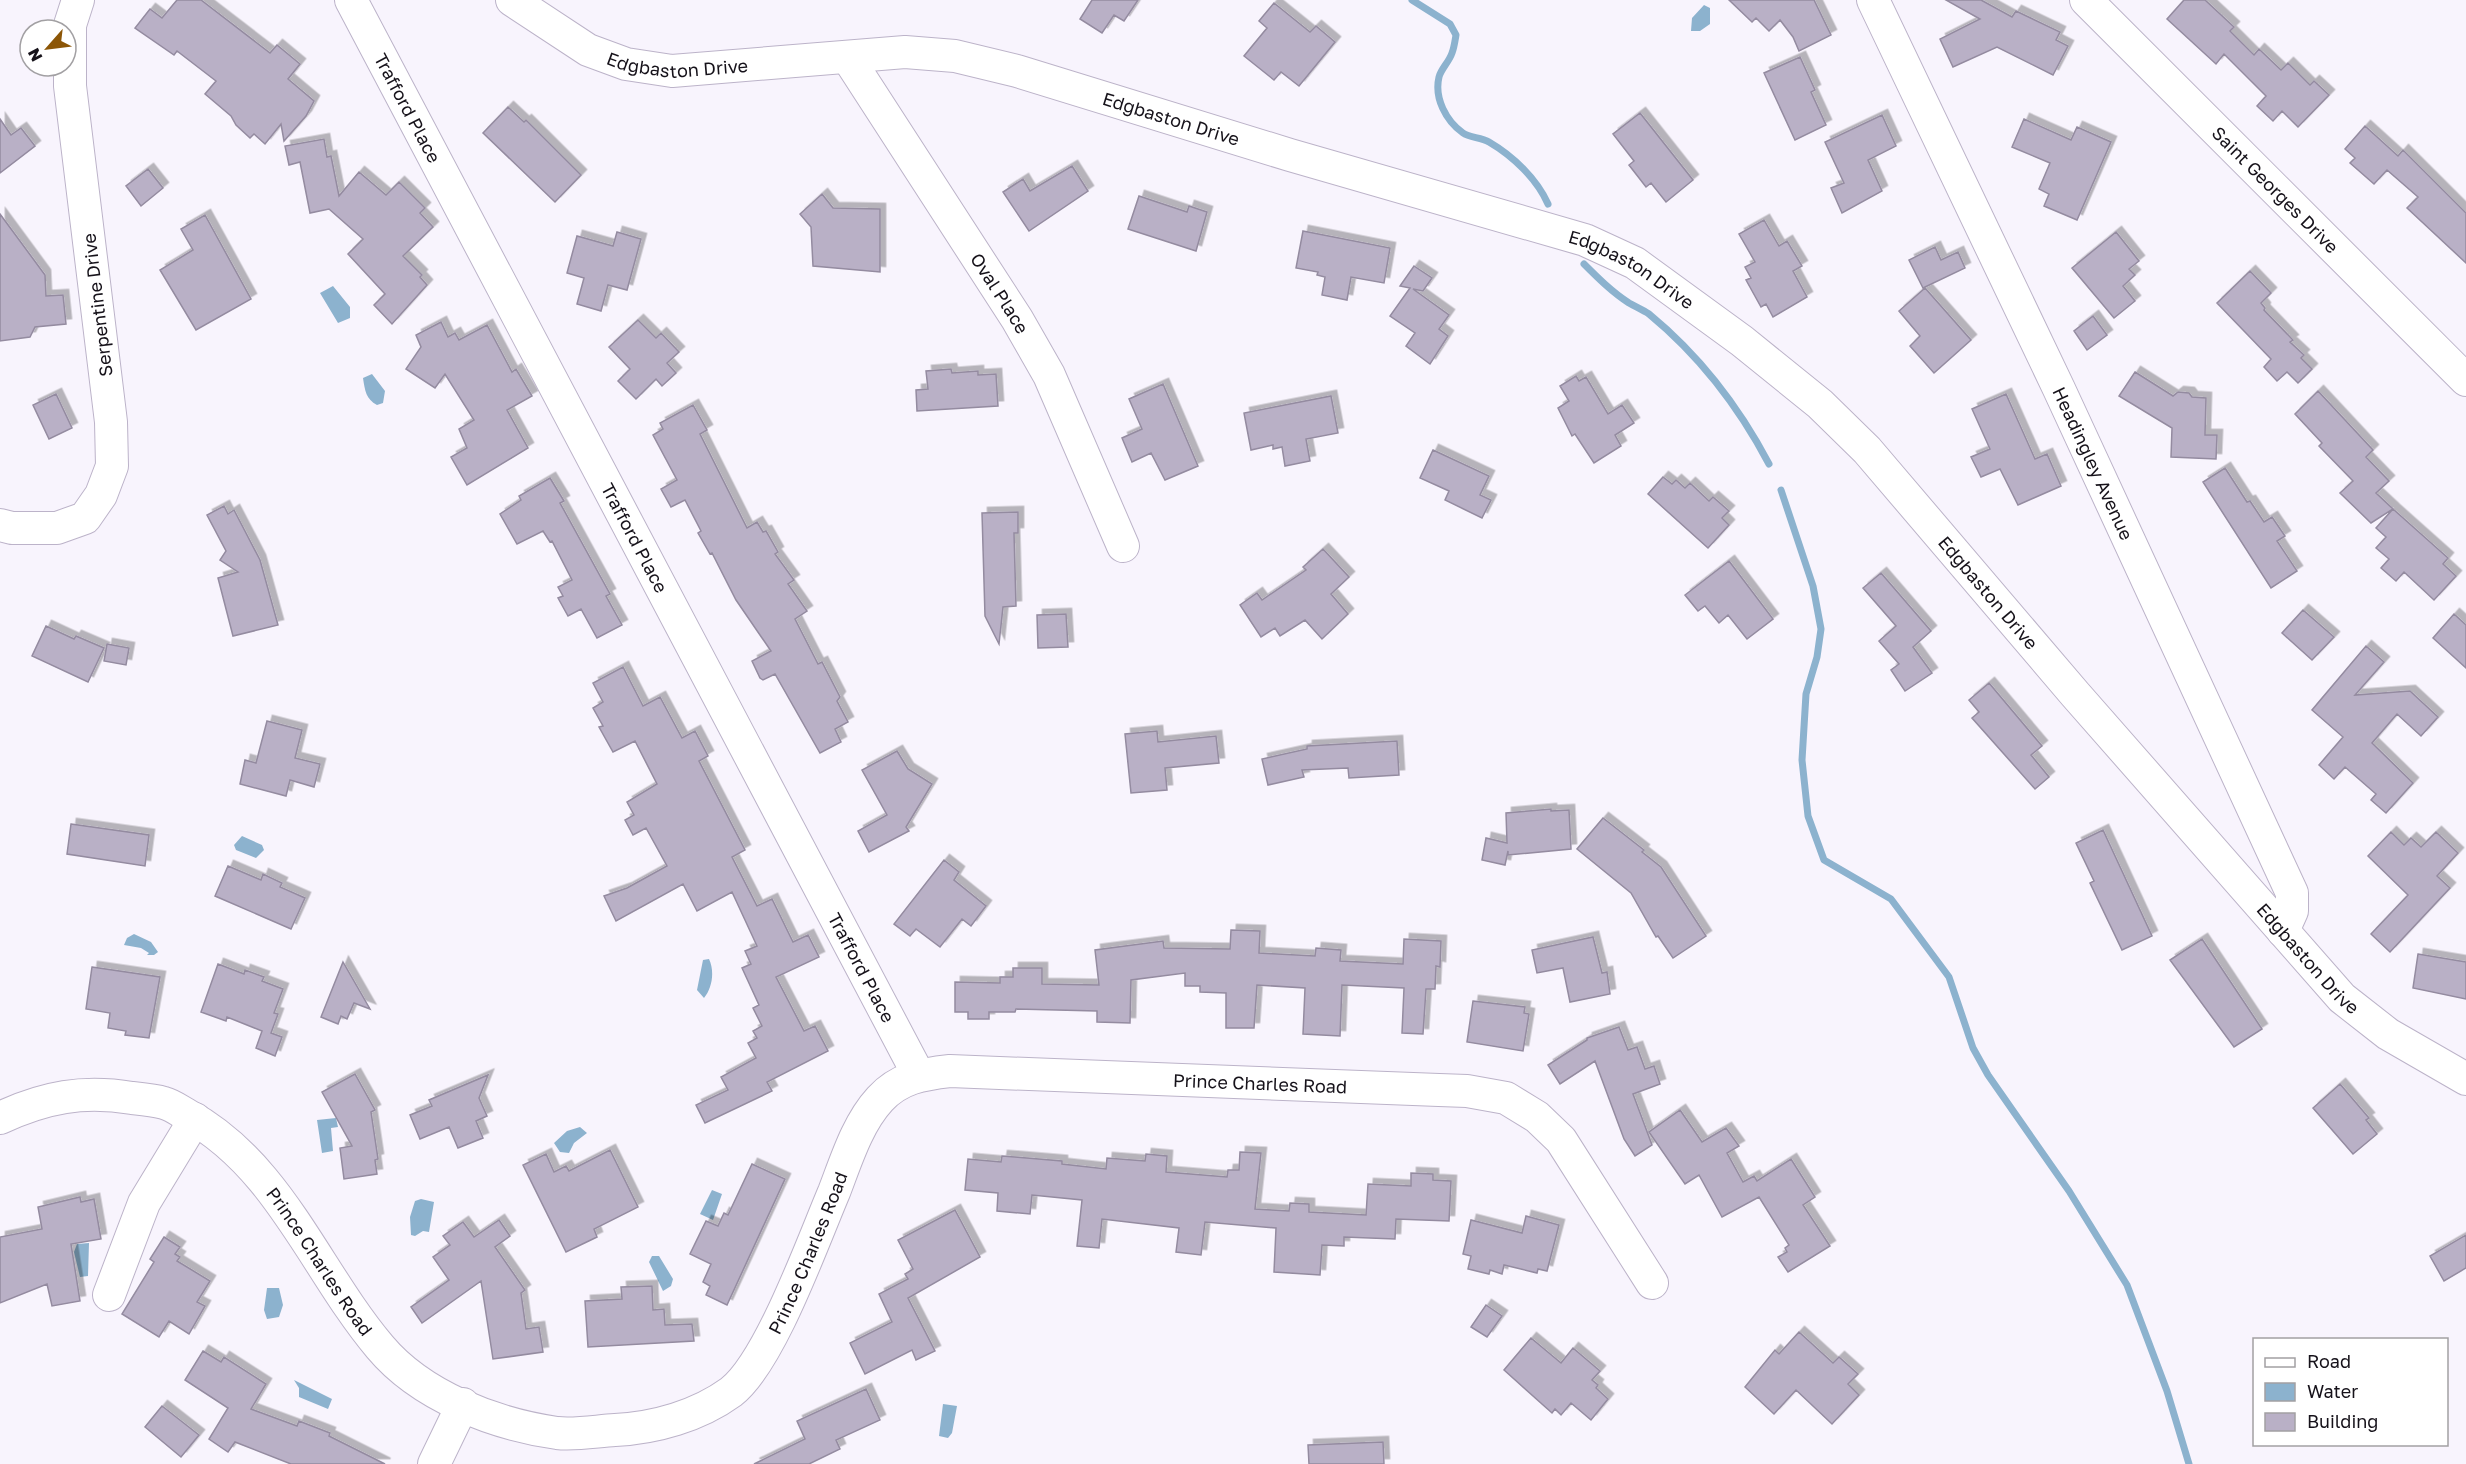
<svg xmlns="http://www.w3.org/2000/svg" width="2466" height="1464" font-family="'Golos Text',sans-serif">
<defs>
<filter id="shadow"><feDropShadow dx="5.5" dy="-5.5" stdDeviation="0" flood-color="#0004"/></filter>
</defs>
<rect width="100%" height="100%" fill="#f8f4fd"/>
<path fill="#8cb2ce" d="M1704 5 1710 8V24L1700 31H1691L1692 18Z
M333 286 350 307V318L338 323 320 293Z
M372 374 385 391 383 403 377 405C366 399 365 391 363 378Z
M242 836 262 845 264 850 256 858 236 850 234 845Z
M134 934 151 942 158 952 154 955H147L149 953 141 948 124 945 127 938Z
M709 959C715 972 712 988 704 998L697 990 703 960Z
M336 1118 338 1127 331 1128 333 1151 322 1153 317 1120Z
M580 1127 587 1133 574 1143 569 1153 560 1152 554 1143 567 1131Z
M712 1190 722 1194 713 1220 700 1214Z
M421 1199 434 1202 429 1232 423 1231 415 1236 411 1235 410 1217 415 1201Z
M89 1243 88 1276 80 1277 74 1252 77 1244Z
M652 1256H659L673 1279 671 1286 663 1291 649 1262Z
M267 1288H279L283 1305 279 1317 267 1319 264 1310Z
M294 1380 332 1399 328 1409 299 1397V1388Z
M943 1404 957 1406 952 1433 948 1438 939 1436Z"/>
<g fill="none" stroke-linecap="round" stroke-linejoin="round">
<path stroke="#8cb2ce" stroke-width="7" d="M1412 0 1450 24 1456 35C1455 41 1454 48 1452 53 1449 62 1441 69 1439 77 1434 98 1446 121 1463 133 1470 138 1481 137 1489 142 1513 156 1537 179 1548 204
M1584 264C1598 278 1612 292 1629 303 1636 307 1643 310 1649 314 1700 356 1739 407 1769 464
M1781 490 1813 586 1821 629 1817 657 1806 694 1802 760 1808 816 1824 860 1891 899 1949 977 1973 1048 1988 1075 2069 1191 2127 1285 2167 1391 2189 1464"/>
</g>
<path fill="#b9b0c6" stroke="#948ba0" stroke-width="1.5" filter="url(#shadow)" d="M177 0H201L270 53 277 45 300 64 288 79 314 101 306 116 284 141 281 124 265 144 254 134 250 138 236 125 231 116 205 94 216 81 177 51 174 55 135 28 150 9 162 18Z
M1092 0H1138L1124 21 1114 15 1102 33 1080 19Z
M1729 0H1814L1831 35 1799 51 1793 37 1780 20 1769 31 1756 18 1752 22Z
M1946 0H1981L2012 17 2016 11 2060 32 2056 40 2068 46 2053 75 1997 47 1953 67 1940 39 1980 19Z
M2184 0H2205L2234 27 2230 31 2254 55 2259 49 2281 70 2288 63 2310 85 2314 81 2329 95 2298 127 2282 111 2273 121 2257 106 2266 96 2224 54 2216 64 2167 19Z
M1274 3 1310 32 1316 26 1335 42 1299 86 1281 72 1274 80 1244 56 1267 28 1259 21Z
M1800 57 1815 90 1811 92 1826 125 1795 140 1764 73Z
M508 107 524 122 526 120 581 175 555 202 483 133Z
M1640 113 1693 180 1666 202 1651 183 1646 187 1629 165 1634 161 1613 134Z
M1882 115 1896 146 1868 160 1882 191 1842 213 1831 188 1844 183 1825 142Z
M0 119 11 135 21 128 35 146 0 173Z
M2024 119 2071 140 2077 127 2111 142 2077 220 2044 206 2049 194 2039 189 2050 163 2012 147Z
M2365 126 2398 156 2403 150 2466 213V263L2407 208 2418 197 2387 170 2374 184 2350 163 2355 158 2345 149Z
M324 139 327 157 331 156 339 196 359 172 386 195 399 182 425 208 420 213 433 227 403 256 422 275 420 277 427 285 392 324 374 305 385 294 348 254 363 239 329 209 310 213 300 162 289 165 285 146Z
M1072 166 1088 191 1029 231 1003 192 1023 179 1030 191Z
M148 169 163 188 141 206 126 186Z
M822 194 833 208 880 209V272L813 266 811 227 800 214Z
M1139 196 1187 212 1189 206 1207 212 1196 251 1128 229Z
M0 214 45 275 46 296 63 295 66 324 35 327 30 337 0 341Z
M205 215 251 299 196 330 160 270 193 250 181 229Z
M1764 220 1779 246 1787 241 1802 266 1793 271 1807 297 1773 317 1766 304 1761 307 1746 280 1751 278 1745 267 1755 262 1739 234Z
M1303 231 1390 248 1384 283 1351 277 1347 300 1322 295 1325 277 1317 275 1318 272 1296 268Z
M617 232 641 239 627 290 608 285 601 311 577 304 584 278 567 273 577 236 613 246Z
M2116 232 2139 261 2129 269 2135 275 2123 286 2135 301 2114 318 2072 268Z
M1935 247 1941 260 1958 252 1965 268 1923 288 1909 260Z
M1414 266 1432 278 1423 291 1413 289 1449 315 1439 329 1448 336 1430 364 1406 346 1415 333 1390 316 1410 288 1400 286Z
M2250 271 2271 293 2261 303 2265 308 2264 310 2293 340 2290 342 2304 355 2301 358 2312 369 2298 383 2287 372 2277 381 2264 367 2271 359 2217 303Z
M1925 288 1971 340 1934 373 1910 346 1920 336 1899 311Z
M2093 316 2107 335 2087 350 2074 331Z
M638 320 656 338 661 333 679 352 667 363 676 373 662 386 656 379 636 399 618 381 630 369 609 347Z
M441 322 448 337 455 333 459 340 487 325 512 372 516 369 532 396 507 410 528 448 467 485 451 457 467 448 459 429 474 420 445 374 435 388 406 369 421 347 416 335Z
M951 369 952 373 978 371V375L996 374 998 406 917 411 916 390 928 389 926 371Z
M2135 372 2173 396 2178 392 2189 393 2192 397 2206 398 2205 435H2217L2216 459 2171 457 2172 428 2119 396Z
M1576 376 1579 381 1586 377 1608 414 1622 405 1634 423 1615 435 1621 446 1594 463 1575 434 1572 436 1558 408 1569 401 1560 386Z
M1163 384 1198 466 1165 480 1151 453 1132 462 1122 438 1142 429 1129 399Z
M2318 391 2373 450 2366 457 2389 481 2376 493 2393 509 2371 523 2340 493 2353 481 2319 446 2322 443 2295 414Z
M56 394 72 428 49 439 33 405Z
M2006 394 2035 459 2047 454 2061 486 2018 505 2000 469 1981 477 1971 457 1990 449 1972 409Z
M1331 396 1338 433 1306 439 1310 461 1285 466 1282 447 1273 449V445L1251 450 1244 413Z
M693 405 707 430 700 434 747 528 757 522 763 532 766 531 778 552 775 554 794 580 788 584 807 611 795 619 818 664 822 662 840 697 837 701 848 722 835 729 841 742 820 753 775 674 763 680 760 678 752 661 771 651 736 600 712 553 710 554 698 533 701 531 685 500 671 507 661 489 677 480 653 435 663 429 660 423Z
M1433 450 1489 476 1480 495 1491 500 1482 518 1445 500 1449 491 1420 478Z
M2225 468 2247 502 2250 501 2264 522 2272 517 2285 536 2277 541 2297 571 2271 588 2203 482Z
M1663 477 1672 484 1676 480 1685 488 1690 483 1709 501 1713 497 1729 511 1722 518 1729 525 1708 548 1648 494Z
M550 478 564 501 560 503 610 594 606 596 622 625 597 638 581 609 568 616 558 598 563 596 558 587 572 580 552 541 550 542 543 531 517 544 500 514 521 500 519 496Z
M224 506 228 514 234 510 260 560 278 625 233 636 218 578 238 572 220 560 226 551 207 515Z
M2393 509 2448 558 2443 564 2456 576 2434 600 2404 572 2396 581 2381 568 2389 559 2376 548 2386 537 2376 528Z
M1018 512V533H1014L1016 606 1003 607 999 644 985 616 982 513Z
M1323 549 1349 577 1331 594 1348 614 1322 639 1305 620 1280 636 1275 628 1261 637 1240 605 1257 593 1262 600 1306 570 1303 567Z
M1729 561 1773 619 1747 639 1728 615 1719 623 1705 606 1698 611 1685 595Z
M1881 573 1931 631 1913 647 1932 673 1905 691 1891 670 1899 664 1879 641 1896 626 1863 588Z
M2303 610 2334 637 2312 660 2282 633Z
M1066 614 1068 647 1038 648 1037 615Z
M2454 614 2466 625V668L2433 638Z
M46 626 74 639 76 636 104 648 88 682 32 656Z
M107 644 129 648 126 665 104 661Z
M2366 646 2384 662 2355 695 2410 691 2438 717 2421 736 2397 714 2372 743 2413 783 2386 813 2371 800 2376 794 2345 767 2334 779 2319 765 2343 737 2312 710Z
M623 667 643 706 660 697 682 738 695 731 708 756 699 761 745 850 732 857 757 906 772 899 793 942 808 935 819 957 776 977 804 1031 815 1026 828 1051 767 1082 772 1091 705 1123 696 1105 728 1090 721 1077 756 1058 748 1043 757 1038 753 1031 762 1026 753 1008 759 1005 742 968 751 964 745 951 757 946 732 892 697 911 683 884 616 921 604 896 627 888 667 866 646 828 633 835 625 820 634 815 627 802 657 784 635 741 613 752 599 727 603 726 593 708 603 702 593 683Z
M1989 683 2042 746 2031 755 2049 777 2035 789 1972 718 1979 712 1969 700Z
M267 721 302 730 295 758 320 764 314 787 290 780 286 796 240 784 245 760 256 763Z
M1157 731 1158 742 1216 736 1219 763 1165 768 1167 790 1131 793 1125 734Z
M1397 741 1399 775 1349 778 1348 768 1302 770 1304 777 1268 785 1262 759 1307 749V746Z
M897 751 908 769 932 784 906 827 909 831 869 852 858 831 887 815 862 770Z
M1551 809V811L1569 810 1571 849 1508 855V851L1505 865 1482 860 1486 838 1507 843 1506 813Z
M1603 818 1644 850 1642 852 1661 867 1706 936 1673 958 1658 936 1656 937 1631 893 1577 849Z
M71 824 149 835 145 866 67 854Z
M2103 830 2152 936 2122 950 2090 883 2094 881 2076 843Z
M2391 832 2404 845 2411 838 2421 847 2436 832 2458 853 2437 876 2450 888 2390 952 2371 934 2408 895 2368 856Z
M944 860 959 872 954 880 986 906 971 926 962 919 940 947 916 929 910 936 894 924Z
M228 866 261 880 263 874 282 883 280 887 305 898 291 929 215 896Z
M1231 930 1260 931 1259 953 1315 956 1316 948 1341 950 1340 961 1403 964 1404 939 1441 941 1440 967 1436 966 1435 989H1426L1423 1034 1402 1033 1404 988 1342 985 1340 1036 1303 1034 1305 988 1257 985 1254 1028H1226V993L1200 992V986H1185V973L1131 980 1130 1023 1097 1022V1011L1016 1009 1015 1012H989V1019H968V1012H955V982L1000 983V977H1013V968H1042V984L1099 985 1095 950 1163 941 1164 948 1230 949Z
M1593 937 1602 973 1607 972 1610 994 1570 1002 1563 968 1537 973 1532 950Z
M2202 939 2262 1029 2234 1047 2170 960Z
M2418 954 2466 962V999L2413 988Z
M343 962 370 1009 354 1003 347 1019 341 1016 338 1024 321 1017Z
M218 964 244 974 245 970 264 977 262 981 283 989 274 1013 278 1014 271 1033 282 1037 275 1056 256 1048 262 1031 227 1017 226 1021 201 1012Z
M92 967 160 977 149 1038 125 1035 126 1031 108 1028 110 1013 86 1009Z
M1473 1001 1525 1007 1524 1013 1529 1014 1523 1051 1467 1042Z
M1619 1027 1628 1050 1637 1047 1645 1069 1654 1066 1660 1084 1633 1094 1652 1145 1635 1156 1624 1139 1595 1061 1560 1084 1548 1065 1587 1040V1038Z
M355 1074 375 1110 371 1112 378 1159 375 1160 377 1174 344 1179 340 1148 352 1146 322 1092Z
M488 1075 479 1098 487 1116 476 1121 483 1138 458 1148 449 1127 420 1139 410 1115 432 1106 429 1100Z
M2340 1084 2369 1118 2366 1120 2377 1134 2353 1154 2313 1108Z
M1680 1110 1702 1142 1726 1128 1739 1146 1727 1153 1743 1182 1754 1176 1757 1181 1791 1159 1815 1197 1803 1205 1830 1246 1788 1272 1778 1257 1787 1252 1785 1248 1789 1245 1759 1197 1722 1217 1699 1175 1685 1184 1649 1132Z
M610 1150 638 1207 594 1229 597 1237 566 1252 523 1165 546 1154 554 1172 566 1166 569 1171Z
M1240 1152 1261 1153 1255 1209 1289 1211 1290 1203 1309 1204V1212L1366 1215 1368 1184 1411 1186V1173L1433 1174V1180L1451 1181 1449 1221 1396 1219 1395 1239 1344 1237V1246L1322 1245 1320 1275 1274 1272 1276 1228 1205 1222 1201 1255 1176 1252 1179 1228 1102 1219 1099 1248 1077 1246 1082 1200 1032 1195 1030 1214 997 1211 998 1193 965 1190 968 1159 1001 1162 1002 1156 1062 1161V1164L1106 1169 1107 1158 1145 1161 1146 1154 1167 1156 1166 1172 1227 1177 1228 1170H1239Z
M752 1164 785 1179 727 1305 706 1295 710 1286 703 1282 711 1264 690 1254 706 1221 718 1226 724 1213 728 1215Z
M80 1197 81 1202 94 1199 101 1239 71 1244 80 1301 52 1306 47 1284 0 1303V1237L42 1229 38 1207Z
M955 1210 980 1257 908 1298 935 1351 916 1360 912 1350 865 1374 850 1343 892 1322 879 1294 908 1279 905 1274 913 1269 898 1240Z
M1526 1216 1559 1225 1547 1271 1538 1269 1537 1273 1504 1265 1502 1274 1490 1270 1489 1274 1468 1269 1471 1256 1463 1254 1471 1220 1522 1233Z
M499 1220 510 1236 495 1247 525 1290 521 1293 526 1329 539 1327 543 1352 493 1359 481 1281 422 1323 411 1307 449 1280 433 1257 450 1245 443 1236 463 1222 474 1237Z
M2466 1235V1268L2444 1281 2430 1256Z
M164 1237 180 1247 175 1254 180 1257 177 1261 210 1281 197 1302 205 1306 189 1334 169 1321 159 1337 122 1314 154 1262 150 1259Z
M652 1286 653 1310 664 1309 665 1325 692 1324 694 1341 588 1347 585 1301 622 1299 621 1287Z
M1486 1305 1502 1316 1487 1337 1471 1327Z
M1799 1332 1833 1363 1839 1357 1858 1374 1848 1384 1859 1395 1832 1424 1796 1390 1774 1414 1745 1387 1775 1350 1779 1354Z
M1531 1338 1561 1363 1573 1348 1600 1371 1592 1380 1598 1385 1596 1388 1608 1399 1591 1420 1571 1403 1561 1415 1555 1409 1552 1413 1504 1370Z
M203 1351 221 1362 224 1357 266 1384 251 1409 297 1426 299 1421 330 1433 329 1436 385 1464H291L235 1442 228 1452 209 1439 228 1408 185 1380Z
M866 1389 880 1420 836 1440 840 1449 809 1464H754L805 1439 797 1421Z
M162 1406 199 1435 181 1457 145 1427Z
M1383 1442 1384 1464H1309L1308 1445Z"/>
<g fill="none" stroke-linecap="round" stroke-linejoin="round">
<defs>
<g id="minor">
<path id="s1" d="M351 0 918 1074"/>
<path id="s2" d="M512 0 588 50 626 64 672 71 905 52 955 56 1017 71 1290 155 1585 240 1635 263 1742 341 1820 404 1867 450 2075 694 2342 998 2388 1034 2466 1079"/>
<path id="s3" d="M1873 0 2059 389 2292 893V911L2283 931"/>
<path id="s4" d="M2086 0 2466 380"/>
<path id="s5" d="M848 58 1017 319 1049 375 1123 546"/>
<path d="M0 525 12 528H57L85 518 101 495 112 466 111 422 70 86V25L78 0"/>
<path id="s6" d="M0 1118C45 1097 83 1090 132 1098 142 1099 154 1100 164 1103 172 1105 180 1111 187 1115 279 1165 315 1270 380 1347 421 1396 494 1424 557 1433 576 1435 597 1431 615 1430 655 1428 698 1416 731 1392 770 1362 813 1241 834 1192 846 1161 857 1124 880 1099 899 1078 923 1074 950 1071L1439 1090 1467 1091 1506 1098 1537 1117 1561 1140 1652 1283"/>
<path d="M109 1295 144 1203 195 1119"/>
<path d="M434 1464 463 1404"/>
</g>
</defs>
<use href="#minor" stroke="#bcb3c9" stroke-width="34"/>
<use href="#minor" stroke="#fff" stroke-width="32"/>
</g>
<g text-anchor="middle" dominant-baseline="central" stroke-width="5" stroke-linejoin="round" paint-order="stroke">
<g font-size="18" fill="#16121a" stroke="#fff">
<text stroke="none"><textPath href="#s2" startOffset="183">Edgbaston Drive</textPath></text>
<text stroke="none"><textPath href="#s1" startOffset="122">Trafford Place</textPath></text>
<text stroke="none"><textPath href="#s2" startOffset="687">Edgbaston Drive</textPath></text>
<text stroke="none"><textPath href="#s4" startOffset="268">Saint Georges Drive</textPath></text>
<text stroke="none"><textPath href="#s2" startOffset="1173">Edgbaston Drive</textPath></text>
<text stroke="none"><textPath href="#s5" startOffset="280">Oval Place</textPath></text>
<text transform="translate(97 305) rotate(-97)">Serpentine Drive</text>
<text stroke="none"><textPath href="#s3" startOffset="513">Headingley Avenue</textPath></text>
<text stroke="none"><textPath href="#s1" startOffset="608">Trafford Place</textPath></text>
<text stroke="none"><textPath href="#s2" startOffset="1659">Edgbaston Drive</textPath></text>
<text stroke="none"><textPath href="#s2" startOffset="2145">Edgbaston Drive</textPath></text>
<text stroke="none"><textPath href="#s1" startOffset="1094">Trafford Place</textPath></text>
<text stroke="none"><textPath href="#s6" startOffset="1600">Prince Charles Road</textPath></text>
<text stroke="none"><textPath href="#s6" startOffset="1042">Prince Charles Road</textPath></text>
<text stroke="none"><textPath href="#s6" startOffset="394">Prince Charles Road</textPath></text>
</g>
</g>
<rect x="2253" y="1338" width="195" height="108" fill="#ffffff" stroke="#a2a0a3" stroke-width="1.5"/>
<rect x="2265" y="1358" width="30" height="9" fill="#ffffff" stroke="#a2a0a3" stroke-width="1.5"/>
<text x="2307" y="1368" font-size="18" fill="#16121a">Road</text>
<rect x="2265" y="1383" width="30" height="18" fill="#8cb2ce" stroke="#a2a0a3" stroke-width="1.5"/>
<text x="2307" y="1398" font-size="18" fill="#16121a">Water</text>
<rect x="2265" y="1413" width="30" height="18" fill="#b9b0c6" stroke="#a2a0a3" stroke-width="1.5"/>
<text x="2307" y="1428" font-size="18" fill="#16121a">Building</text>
<g transform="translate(48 48) rotate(242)"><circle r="28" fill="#ffffff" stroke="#a2a0a3" stroke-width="1.5"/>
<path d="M0-4.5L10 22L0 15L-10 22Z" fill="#8c5606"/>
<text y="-9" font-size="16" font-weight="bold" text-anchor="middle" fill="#16121a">N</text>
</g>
</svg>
